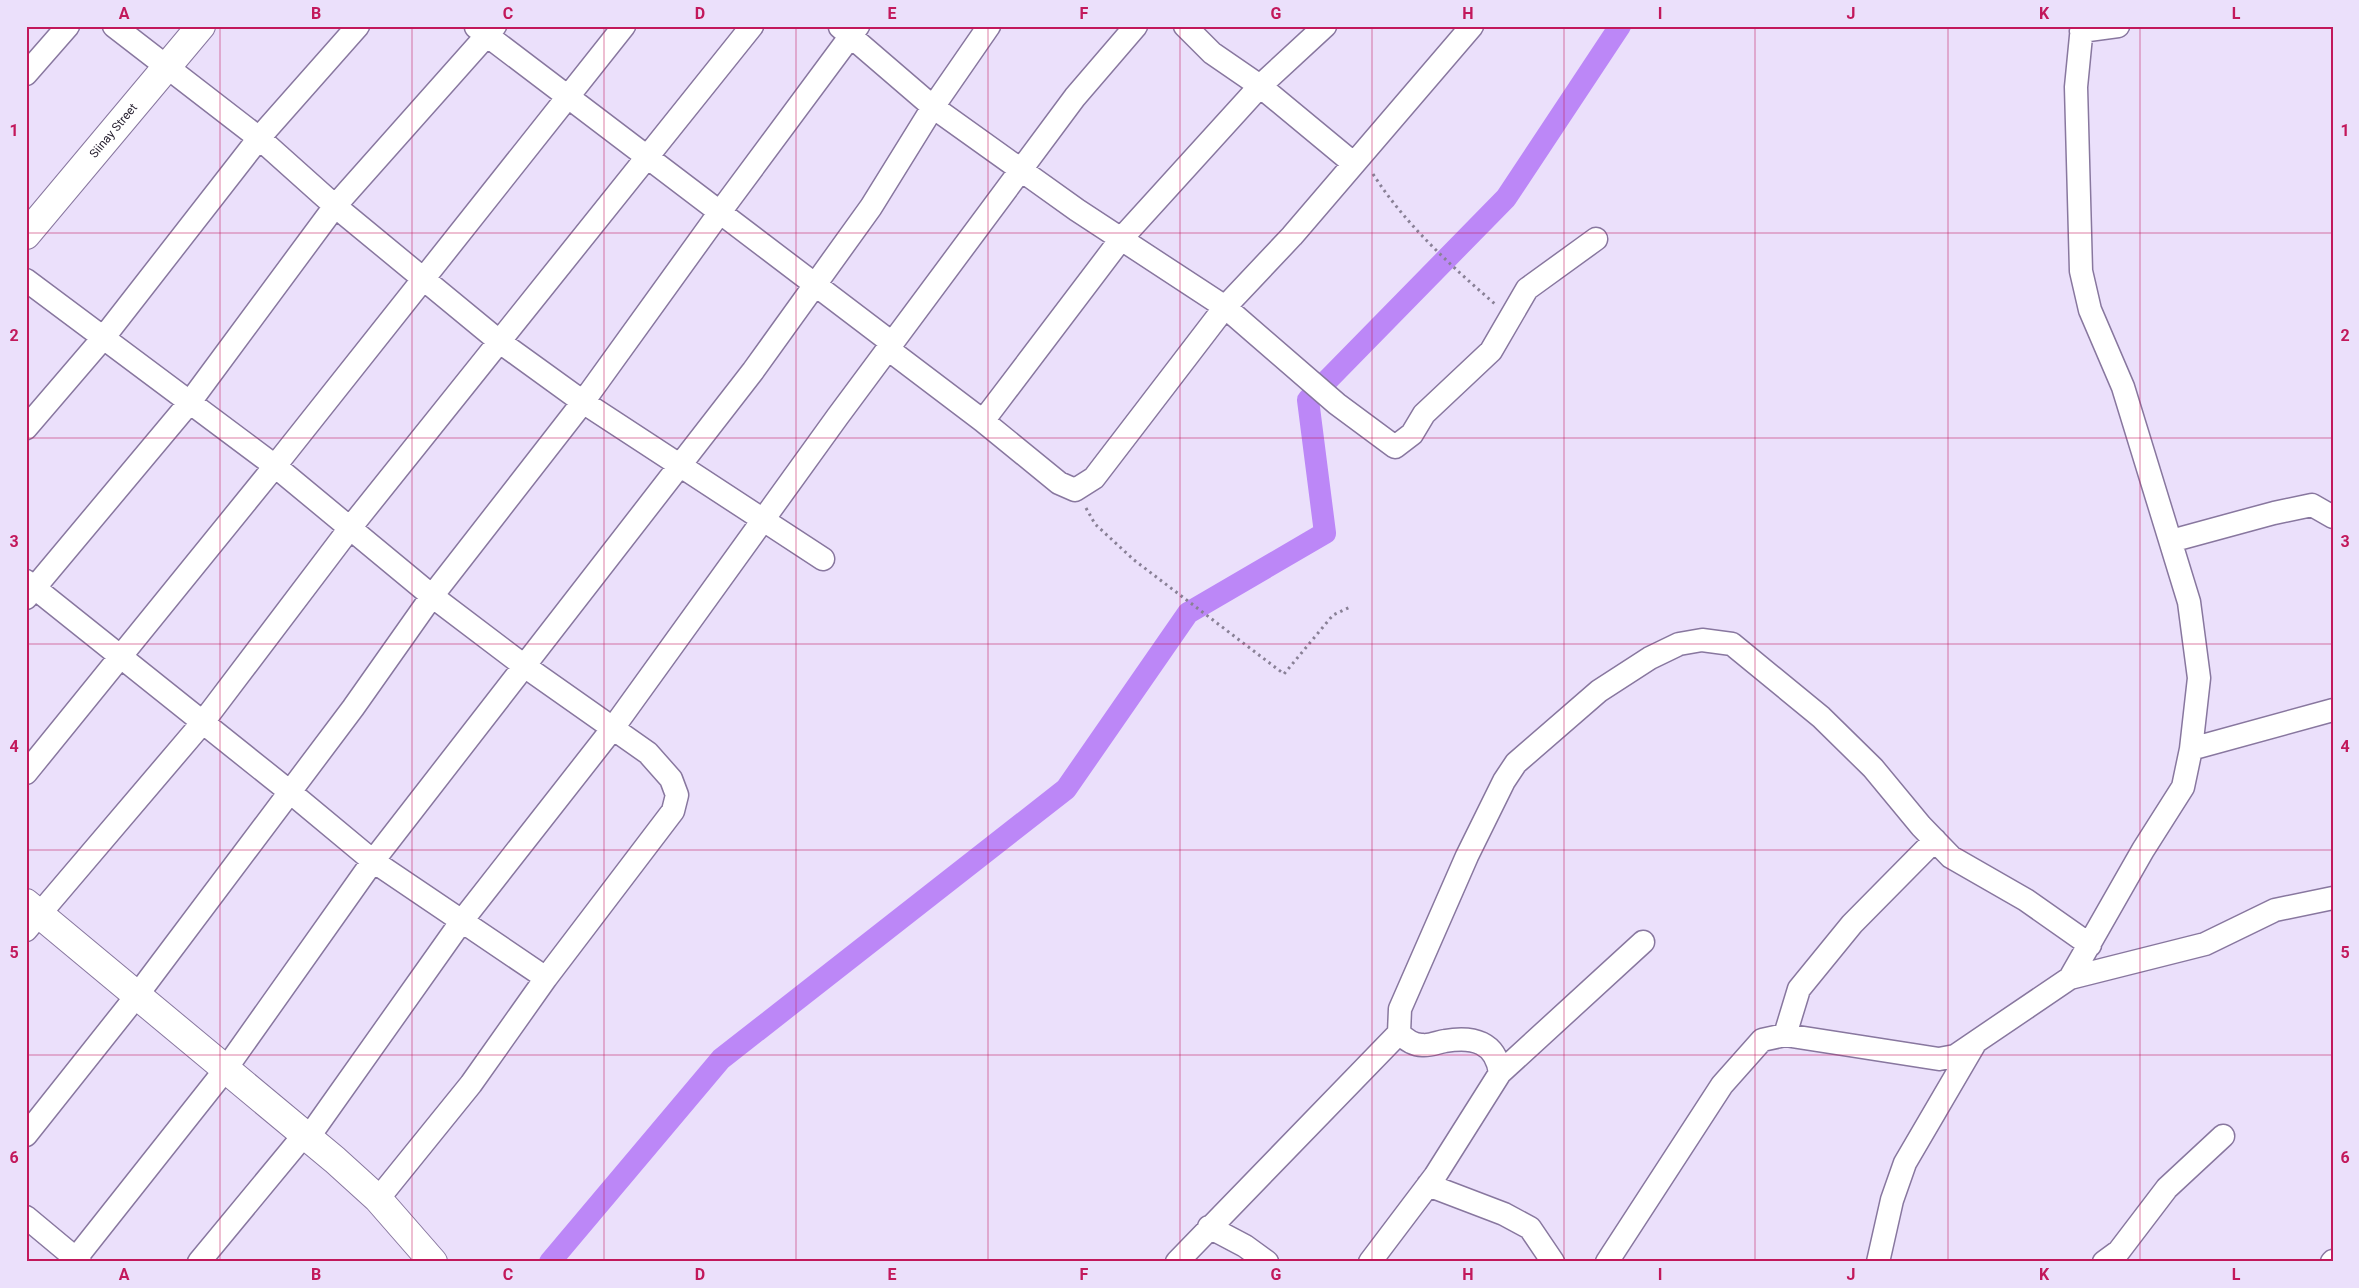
<svg xmlns="http://www.w3.org/2000/svg" width="2359" height="1288" font-family="Roboto,sans-serif">
<rect width="100%" height="100%" fill="#ebe0fb"/>
<g fill="none" stroke-linecap="round" stroke-linejoin="round">
<path stroke="#bc87f7" stroke-width="22" d="M550 1262 721 1059 1066 789 1188 613 1325 533 1308 400 1506 198 1620 26"/>
<defs>
<path id="street" d="M114 26 259 138 335 206 500 342 583 402 720 212 858 26
M1185 26 1212 53 1260 86 1353 163
M476 27 892 343
M840 27 933 107 1077 210 1225 307 1337 404 1395 447 1412 434 1424 414 1491 351 1527 289 1596 239
M2081 31 2118 26
M26 74 68 26
M26 280 275 466 432 596 523 665 648 753 671 779 677 795 673 811 546 978 471 1084 378 1199
M888 349 983 421 1059 483 1075 490 1094 478 1225 307 1292 236 1472 26
M983 421 1121 239 1260 86 1325 26
M26 428 104 337 259 138 358 26
M2171 541 2274 513 2312 505 2333 517
M26 581 290 792 373 861 546 978
M26 598 190 402 335 206 495 26
M2191 749 2333 710
M26 773 275 466 624 26
M26 930 203 722 350 528 752 26
M2070 978 2143 850 2183 787 2191 749 2199 678 2189 602 2123 387 2090 310 2081 271 2076 87 2082 26
M1785 1035 1799 989 1852 924 1935 840
M1500 1073 1643 942
M26 1135 138 994 353 708 432 596 583 402 823 559
M308 1138 461 922 613 728 838 416 1075 97 1136 26
M1428 1185 1504 1214 1530 1228 1553 1262
M26 1217 80 1262
M1209 1227 1245 1246 1267 1262
M73 1262 225 1070 373 861 753 371 871 207 933 107 989 26
M199 1262 304 1135
M1177 1262 1399 1033
M1370 1262 1435 1176 1500 1073C1496 1042 1473 1036 1445 1041 1438 1042 1430 1046 1422 1045 1413 1045 1406 1040 1399 1033L1400 1009 1467 856 1504 781 1516 763 1599 691 1650 658 1679 644 1702 640 1732 644 1821 717 1873 768 1921 826 1951 857 2026 900 2090 945
M1607 1262 1722 1085 1762 1040 1785 1035 1939 1059 1955 1056 2070 978 2205 944 2275 910 2333 898
M1878 1262 1892 1200 1905 1163 1974 1045
M2104 1262 2119 1251 2167 1188 2223 1136
M2332 1262 2333 1261"/>
<g id="secondary">
<path id="s1" d="M26 235 201 26"/>
<path d="M26 903 335 1160 378 1199 433 1262"/>
</g>
</defs>
<use href="#street" stroke="#88779f" stroke-width="25"/>
<use href="#secondary" stroke="#88779f" stroke-width="30"/>
<path stroke="#898096" stroke-width="3" stroke-dasharray="2.5 4" stroke-linecap="butt" d="M1373 174C1405 224 1450 265 1495 304
M1086 508 1095 524 1134 560 1284 674 1333 615 1350 607"/>
<use href="#street" stroke="#fff" stroke-width="22"/>
<use href="#secondary" stroke="#fff" stroke-width="28"/>
</g>
<path fill="none" stroke="#c2185b" stroke-width="1" stroke-opacity="0.55" d="M220 26V1262M412 26V1262M604 26V1262M796 26V1262M988 26V1262M1180 26V1262M1372 26V1262M1564 26V1262M1755 26V1262M1948 26V1262M2140 26V1262M26 233H2333M26 438H2333M26 644H2333M26 850H2333M26 1055H2333"/>
<g text-anchor="middle" dominant-baseline="central" stroke-width="4" stroke-linejoin="round" paint-order="stroke">
<g font-size="12" fill="#211a2a" stroke="#ebe0fb">
<text stroke="none"><textPath href="#s1" startOffset="136">Siinay Street</textPath></text>
</g>
</g>
<rect width="2359" height="1288" fill="none" stroke="#ebe0fb" stroke-width="55"/>
<rect x="28" y="28" width="2304" height="1232" fill="none" stroke="#c2185b" stroke-width="2"/>
<g font-size="16" text-anchor="middle" font-weight="bold" fill="#c2185b">
<text x="124" y="19">A</text>
<text x="316" y="19">B</text>
<text x="508" y="19">C</text>
<text x="700" y="19">D</text>
<text x="892" y="19">E</text>
<text x="1084" y="19">F</text>
<text x="1276" y="19">G</text>
<text x="1468" y="19">H</text>
<text x="1660" y="19">I</text>
<text x="1851" y="19">J</text>
<text x="2044" y="19">K</text>
<text x="2236" y="19">L</text>
<text x="14" y="136">1</text>
<text x="2345" y="136">1</text>
<text x="14" y="341">2</text>
<text x="2345" y="341">2</text>
<text x="14" y="547">3</text>
<text x="2345" y="547">3</text>
<text x="14" y="752">4</text>
<text x="2345" y="752">4</text>
<text x="14" y="958">5</text>
<text x="2345" y="958">5</text>
<text x="14" y="1163">6</text>
<text x="2345" y="1163">6</text>
<text x="124" y="1280">A</text>
<text x="316" y="1280">B</text>
<text x="508" y="1280">C</text>
<text x="700" y="1280">D</text>
<text x="892" y="1280">E</text>
<text x="1084" y="1280">F</text>
<text x="1276" y="1280">G</text>
<text x="1468" y="1280">H</text>
<text x="1660" y="1280">I</text>
<text x="1851" y="1280">J</text>
<text x="2044" y="1280">K</text>
<text x="2236" y="1280">L</text>
</g>
</svg>
